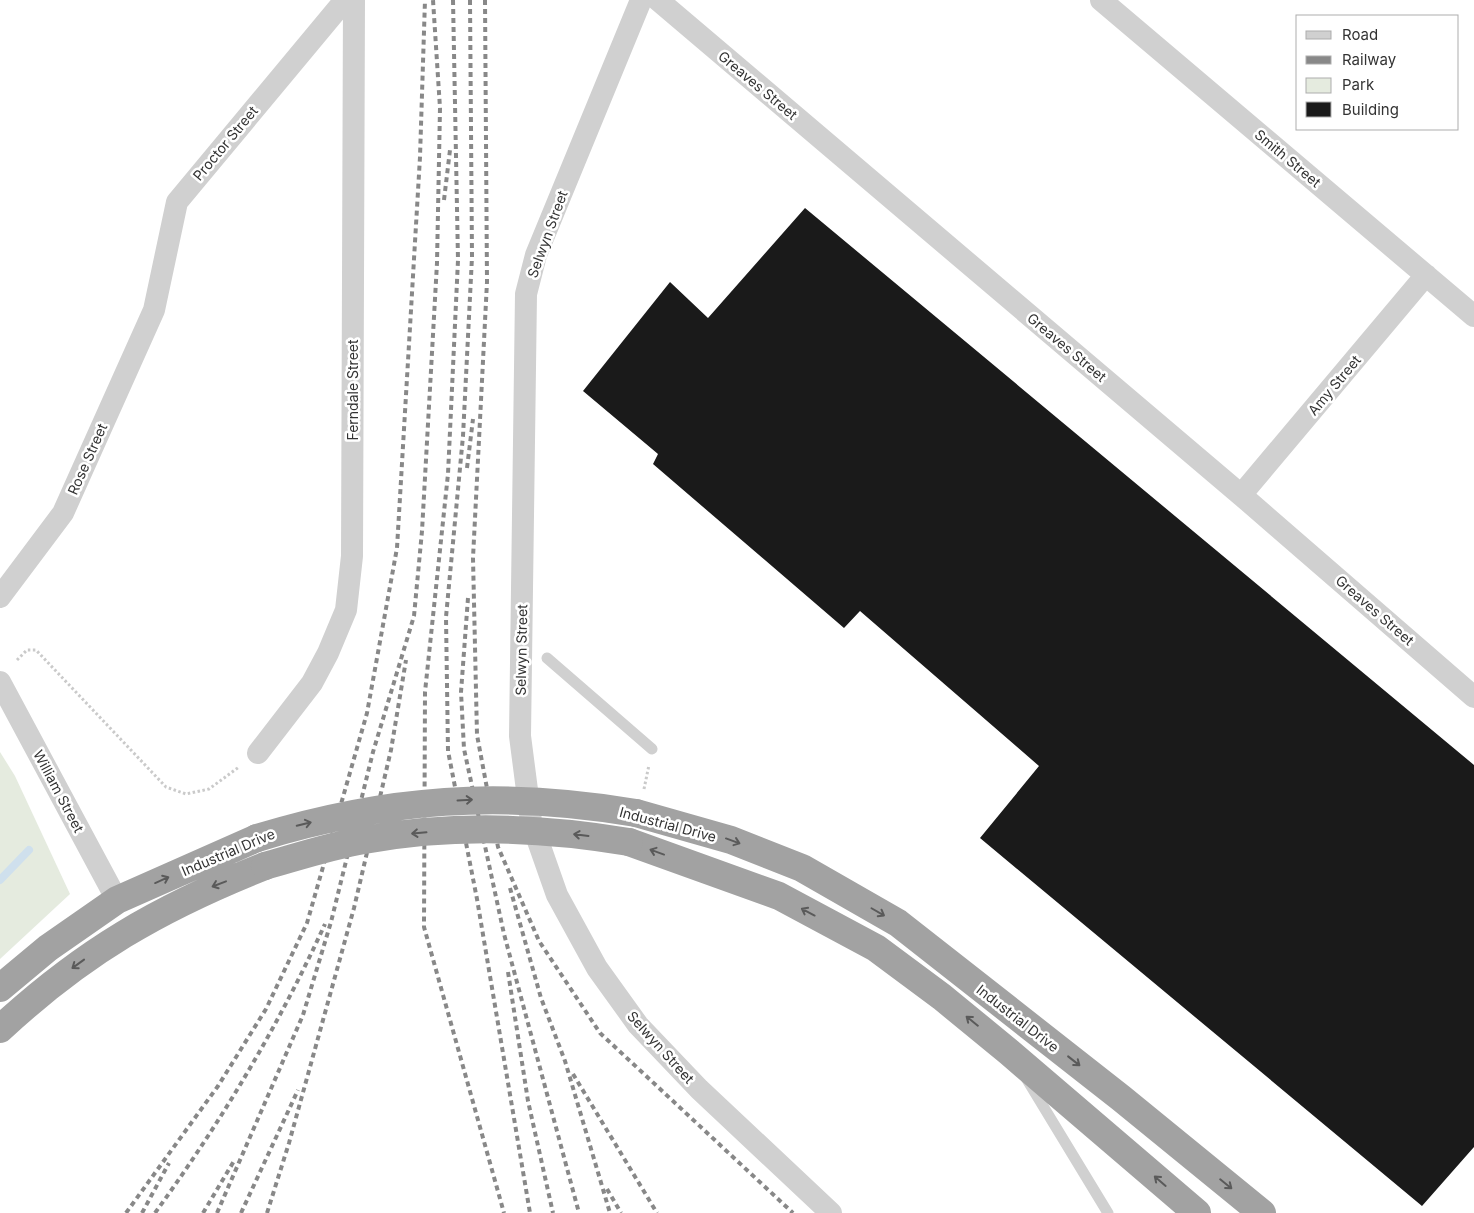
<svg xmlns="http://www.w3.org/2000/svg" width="1474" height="1213" font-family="Inter,sans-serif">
<rect width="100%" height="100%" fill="#fff"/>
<path fill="#e5ebdf" d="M0 752 15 776 70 894 0 959Z"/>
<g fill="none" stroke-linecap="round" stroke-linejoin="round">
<path stroke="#cfe0ed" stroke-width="8" d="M0 880 29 850"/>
</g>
<path fill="#1a1a1a" d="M805 208 1474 765V1147L1422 1206 980 838 1039 766 860 611 844 628 653 464 658 454 583 391 670 282 708 318Z"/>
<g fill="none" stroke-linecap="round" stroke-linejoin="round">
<path stroke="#cacaca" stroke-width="3" stroke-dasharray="2.5 2.5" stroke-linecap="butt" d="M17 660 27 650H36L166 787 186 794 209 789 239 767
M644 789 649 765"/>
<path stroke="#d0d0d0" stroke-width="11" d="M547 658 652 749
M1026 1078 1108 1213"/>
<path stroke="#d0d0d0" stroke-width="22" d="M641 0 536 255 526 294 520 736 531 821 557 895 597 968 638 1025 699 1089 831 1213
M658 0 1241 495 1474 697
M1101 0 1474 316
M1241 495 1426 275
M0 597 63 513 154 310 177 202 345 0
M0 682 117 900
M258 753 312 683 328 653 346 610 352 556 354 0"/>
<path stroke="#a2a2a2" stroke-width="28" d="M636 813 731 840 802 868 898 923 1121 1098 1262 1213
M629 842 779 896 876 948 942 997 1009 1052 1197 1213
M0 988 48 948 117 900 257 838
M0 1029C83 952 159 908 265 866"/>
<path stroke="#888" stroke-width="4" stroke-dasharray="5 4" stroke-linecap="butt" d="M453 0 458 260 448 474 425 692 424 927 504 1213
M470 0 472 257 463 436 446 617 448 751 477 899 530 1213
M485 0 487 282 473 558 477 735 498 847 539 941 600 1033 793 1213
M444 200 450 150
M467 468 473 419
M468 598 461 692 464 749 504 934 579 1213
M510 888 541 998 565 1061 610 1213
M508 972 528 1101 553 1213
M573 1074 657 1213
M607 1189 621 1213
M126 1213 218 1086 266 1009 307 923 367 713 397 548 420 157 425 0
M142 1213 169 1163
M155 1213C221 1122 278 1027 325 924
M203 1213 234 1161
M217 1213 303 1015 331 922 373 752 414 616 422 531 437 263 440 108 433 0
M241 1213 298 1090
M267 1213 289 1143 354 908 391 750 406 660"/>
<path stroke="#a2a2a2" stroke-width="28" d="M257 838C388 798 501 790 636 813
M265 866C297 857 330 846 364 840 452 824 541 827 629 842"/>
</g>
<defs><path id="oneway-shaft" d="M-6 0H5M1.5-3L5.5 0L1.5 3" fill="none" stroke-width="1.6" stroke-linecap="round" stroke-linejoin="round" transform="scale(1.25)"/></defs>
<g stroke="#5a5a5a">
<use href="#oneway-shaft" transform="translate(465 800) rotate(-3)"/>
<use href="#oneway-shaft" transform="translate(304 824) rotate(-14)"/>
<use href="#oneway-shaft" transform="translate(419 833) rotate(175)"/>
<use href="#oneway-shaft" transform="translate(581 835) rotate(-173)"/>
<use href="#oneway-shaft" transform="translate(733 841) rotate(20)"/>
<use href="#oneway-shaft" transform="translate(657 852) rotate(-160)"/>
<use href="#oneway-shaft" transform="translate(162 880) rotate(-24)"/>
<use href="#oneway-shaft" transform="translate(219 884) rotate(159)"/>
<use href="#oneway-shaft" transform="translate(808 912) rotate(-152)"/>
<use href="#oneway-shaft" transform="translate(878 912) rotate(30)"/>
<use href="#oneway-shaft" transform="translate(78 964) rotate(144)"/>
<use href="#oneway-shaft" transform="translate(972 1021) rotate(-141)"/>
<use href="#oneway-shaft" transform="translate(1074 1061) rotate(38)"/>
<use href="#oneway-shaft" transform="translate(1160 1181) rotate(-139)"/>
<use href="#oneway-shaft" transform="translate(1226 1184) rotate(39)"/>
</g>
<g text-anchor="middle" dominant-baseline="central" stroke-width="5" stroke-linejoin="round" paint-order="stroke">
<g font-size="14" fill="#333" stroke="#fff">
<text transform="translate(758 85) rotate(40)">Greaves Street</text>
<text transform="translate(225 143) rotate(-50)">Proctor Street</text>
<text transform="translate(1288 158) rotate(40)">Smith Street</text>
<text transform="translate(547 234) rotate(-70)">Selwyn Street</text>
<text transform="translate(1067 347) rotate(40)">Greaves Street</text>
<text transform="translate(1334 385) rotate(-50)">Amy Street</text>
<text transform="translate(352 390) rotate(-90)">Ferndale Street</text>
<text transform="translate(87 459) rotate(-66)">Rose Street</text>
<text transform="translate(1375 610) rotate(41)">Greaves Street</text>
<text transform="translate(521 650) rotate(-89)">Selwyn Street</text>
<text transform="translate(59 791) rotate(62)">William Street</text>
<text transform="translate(668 824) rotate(15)">Industrial Drive</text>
<text transform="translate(228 852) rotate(-23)">Industrial Drive</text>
<text transform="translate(1018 1018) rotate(38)">Industrial Drive</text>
<text transform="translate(661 1047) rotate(48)">Selwyn Street</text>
</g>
</g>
<rect x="1296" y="15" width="162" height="115" fill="#ffffff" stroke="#adadad"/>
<rect x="1306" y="31" width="25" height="8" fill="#d0d0d0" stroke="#adadad"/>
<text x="1342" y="40" font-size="15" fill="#333333">Road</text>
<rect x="1306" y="56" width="25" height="8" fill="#888888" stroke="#adadad"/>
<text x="1342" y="65" font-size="15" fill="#333333">Railway</text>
<rect x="1306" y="78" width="25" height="15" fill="#e5ebdf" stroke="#adadad"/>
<text x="1342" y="90" font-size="15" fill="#333333">Park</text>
<rect x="1306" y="102" width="25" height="15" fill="#1a1a1a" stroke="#adadad"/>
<text x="1342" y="115" font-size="15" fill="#333333">Building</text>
</svg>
